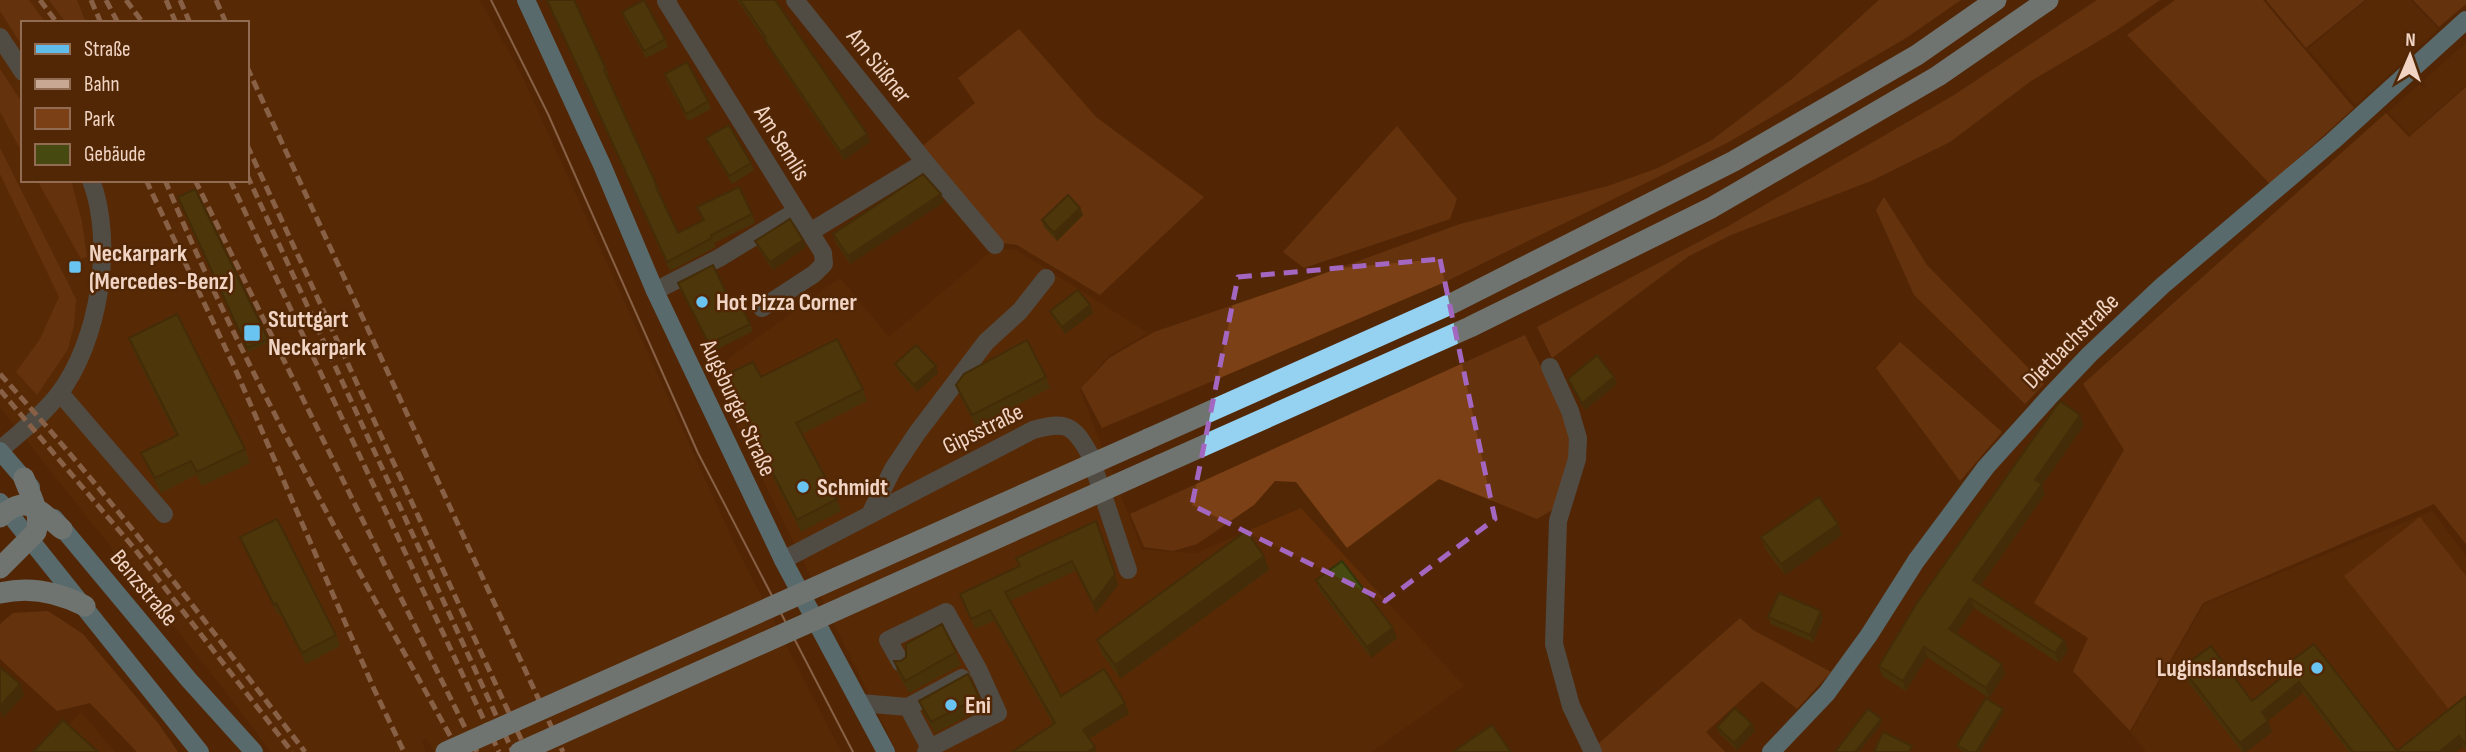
<svg xmlns="http://www.w3.org/2000/svg" width="2466" height="752" font-family="'Sofia Sans Condensed',sans-serif">
<rect width="100%" height="100%" fill="#522706"/>
<path fill="#602d06" fill-rule="evenodd" d="M0 0H480L521 74 734 543 841 752H435L426 738 422 742 426 752H271L211 673 0 407ZM23 23H247V180H23Z
M2367 0H2410L2438 29 2356 105 2308 49Z
M2466 43V85L2410 135 2388 112Z
M994 249 1016 250 1148 333 1108 356 1080 390 1142 550 1196 553 1301 508 1464 686 1371 752H897L710 372 840 278 889 337Z
M2432 511 2466 556V752H2146L2131 732 2204 604Z
M81 712 115 752H44Z"/>
<path fill="#7b4015" d="M0 0H29L46 23H23V47L0 11Z
M49 0H77L86 23H66Z
M1879 0H1961L1906 38 1727 143 1445 282 1102 428 1081 388 1109 358 1154 332 1295 284 1460 224 1608 186 1658 168 1712 140 1792 79Z
M2097 0H2160L2117 30 2031 81 1950 142 1871 181 1731 235 1689 256 1552 358 1537 327 1725 228 1954 95Z
M2175 0H2263L2354 108 2270 184 2127 35Z
M2266 0H2365L2306 48Z
M2413 0H2466V4L2439 27Z
M1019 29 1096 117 1204 197 1100 295 1017 245 995 242 920 148 975 103 958 78Z
M0 69 23 104V154L0 112Z
M2466 87V544L2434 504 2203 603 2130 731 2073 671 2088 638 2034 603 2124 450 2083 384 2386 113 2409 137Z
M1397 126 1457 199 1450 219 1304 268 1283 252Z
M0 148 76 299 74 325 68 349 37 395 16 372 40 339 59 297 0 174Z
M37 180H71L82 222 87 257 81 259Z
M1884 197 1927 265 2044 384 2025 404 1914 295 1876 210Z
M1525 335C1540 368 1574 420 1570 457 1568 474 1559 492 1554 509L1537 519 1439 479 1347 548 1296 482 1275 481 1254 505 1197 544 1173 551 1144 547 1130 514Z
M1900 342 2002 432 1960 481 1876 368Z
M2420 517 2466 576V700L2451 712 2344 576Z
M48 611 83 634 158 723 178 752H137L90 703 57 711 0 659V624L13 613Z
M1740 618 1753 630 1831 672 1797 709 1762 681 1706 732 1725 752H1600L1597 745Z"/>
<g fill="none" stroke-linecap="round" stroke-linejoin="round">
<path stroke="#4f798f" stroke-width="18" d="M668 0 666 1 823 253 824 264 814 274 762 308
M795 0 925 162 995 245
M0 37 23 72
M810 232 925 162
M655 291 719 258 795 212
M1550 367 1570 411 1578 438 1577 459 1558 521 1554 644 1571 706 1593 752
M60 393 164 514
M0 450C20 432 42 416 58 395 99 342 115 243 91 180
M870 514 893 469 917 433 986 342 1020 311 1046 278
M783 560 1033 430C1065 421 1073 424 1089 453L1128 570
M901 663 888 640 946 612 978 669 998 713 930 748 926 752
M860 703 908 707 962 678
M908 707 930 748"/>
<path stroke="#60bce9" stroke-width="18" d="M526 0 602 165 655 291 783 560 886 752
M0 451 31 487
M0 502 200 752
M54 518 189 680 254 752
M1771 752 1827 693 1869 635 1916 561 1986 467 2051 395 2090 354 2162 286 2333 141 2466 20"/>
<path stroke="#95d2f2" stroke-width="21" d="M1148 439 1453 303 1734 161 1917 55 1996 0
M1160 465 1470 327 1711 208 1938 76 2048 0
M0 517C27 492 39 511 62 529
M0 568 36 532C42 514 30 495 24 478
M0 593C30 586 58 592 85 606"/>
<path stroke="#c8a793" stroke-width="2" d="M491 0 548 114 698 453 853 752"/>
<path stroke="#c8a793" stroke-width="5" stroke-dasharray="10 5" stroke-linecap="butt" d="M40 0 57 23
M91 0 101 23
M106 0 118 23
M126 0 143 23
M166 0 176 23
M180 0 190 23
M216 0 226 23
M247 67 563 752
M247 145 527 752
M247 175 513 752
M146 180 233 364 374 689 404 752
M165 180C247 379 356 564 459 752
M195 180 477 752
M230 180 499 752
M0 374C109 494 207 623 305 752
M0 390 134 548 292 752"/>
<path stroke="#95d2f2" stroke-width="21" d="M446 752 1148 439
M520 752 1160 465"/>
</g>
<path fill="#3d400e" d="M546 0H574L606 69 609 77 608 78 657 186 661 195H660L678 233 703 221 697 207 752 214 755 223 714 243 716 247 670 271Z
M737 0H775L867 134 870 142 844 160 767 46 764 39Z
M622 12 665 39 668 47 646 58 624 19Z
M665 74 708 101 711 109 688 121 667 82Z
M706 138 751 163 754 170 732 184 709 145Z
M178 197 268 339 269 342 248 352Z
M944 202 850 264 835 241 833 234Z
M1080 208 1083 215 1057 241 1044 227 1042 220Z
M755 241 806 247 773 270 758 248Z
M678 283 733 307 750 324 753 331 712 352Z
M1090 305 1093 313 1065 334 1053 318 1050 311Z
M129 338 245 449 250 463 202 486 196 475 161 493 147 467 141 453 176 436 134 352Z
M895 364 936 366 938 373 917 392 898 371Z
M723 376 761 377 863 389 867 401 802 434 837 499 841 511 801 532 727 388Z
M1046 377 1050 388 976 426 960 396 956 385Z
M1614 377 1617 384 1585 410 1571 386 1568 379Z
M2080 415 2084 425 2042 485 2045 494 1981 585 2064 640 2068 650 2059 663 1974 608 1956 634 2005 674 1989 698 1927 657 1906 691 1882 676 1879 666Z
M1096 521 1118 585 1096 613 1076 571 1010 601 1061 696 1125 703 1129 714 1089 739 1096 752H1012L1053 724 994 621 975 629 960 594 1020 567 1016 558Z
M1838 524 1842 535 1785 575 1765 548 1761 537Z
M240 537 336 635 340 646 306 664 280 614 278 615 244 548Z
M1269 570 1120 679 1102 654 1097 640Z
M1316 580 1393 628 1397 638 1371 658 1320 591Z
M1768 617 1823 619 1813 642 1771 624Z
M956 652 961 665 909 693 898 674 894 661Z
M2286 665 2397 751 2466 696V750L2463 747 2456 752H2349L2303 693 2268 721 2272 732 2246 752H2242L2186 679 2182 668 2252 701 2288 672Z
M979 697 983 708 935 733 923 712 919 701Z
M2004 712 1980 752H1964L1958 748 1957 745Z
M1752 724 1755 731 1737 750 1720 734 1717 727Z"/>
<path fill="#32340b" d="M867 134 870 142 844 160 841 152Z
M941 194 944 202 850 264 848 256Z
M1080 208 1083 215 1057 241 1054 233Z
M803 240 806 247 773 270 770 262Z
M1090 305 1093 313 1065 334 1062 327Z
M936 366 938 373 917 392 914 385Z
M1614 377 1617 384 1585 410 1582 403Z
M2080 415 2084 425 2042 485 2045 494 1977 590 1973 580 2035 480Z
M1096 521 1118 585 1096 613 1093 603Z
M1838 524 1842 535 1785 575 1781 564Z
M1264 556 1269 570 1120 679 1115 665Z
M1970 598 1974 608 1953 639 1949 629Z
M1821 611 1823 619 1813 642 1810 635Z
M1393 628 1397 638 1371 658 1367 647Z
M2064 640 2068 650 2059 663 2055 653Z
M1924 647 1927 657 1906 691 1903 681Z
M2002 664 2005 674 1989 698 1986 688Z
M2299 682 2303 693 2268 721 2272 732 2246 752H2243L2240 743 2262 712Z
M20 684 24 695 3 718 0 710V706Z
M1125 703 1129 714 1087 740 1083 730Z
M2003 709 2004 712 1980 752H1976Z
M1881 719 1882 723 1859 752H1855Z
M1752 724 1755 731 1737 750 1734 743Z
M2459 736 2463 747 2456 752H2439Z
M1095 747 1096 752H1087Z"/>
<path fill="#474a10" stroke="#32340b" stroke-width="2" d="M547 0H574L606 69 604 70 657 186 656 187 678 233 704 220 697 207 739 187 752 214 711 235 712 238 667 262Z
M644 0 665 39 644 51 622 12Z
M740 0H775L867 134 841 152 764 39 766 38Z
M687 62 708 101 686 114 665 74Z
M729 125 751 163 729 176 706 138Z
M923 174 941 194 848 256 833 234Z
M195 189 268 339 247 348 178 197Z
M1068 195 1080 208 1054 233 1042 220Z
M790 219 803 240 770 262 755 241Z
M713 265 733 307 740 303 750 324 709 344 678 283Z
M1078 290 1090 305 1062 327 1050 311Z
M177 314 245 449 197 472 191 461 155 478 141 453 178 435 129 338Z
M837 339 863 389 796 423 837 499 797 520 723 376 753 362 761 377Z
M1027 340 1046 377 972 415 956 385 964 374Z
M916 345 936 366 914 385 895 364Z
M1597 355 1614 377 1582 403 1568 379Z
M2060 401 2080 415 2035 480 2042 484 1973 580 2064 640 2055 653 1970 598 1949 629 2002 664 1986 688 1924 647 1903 681 1879 666 1917 603Z
M1819 497 1838 524 1781 564 1761 537Z
M277 519 336 635 302 653 276 603 274 605 240 537Z
M1096 521 1115 574 1093 603 1072 561 1005 592 1061 696 1104 669 1125 703 1083 730 1095 747 1087 752H1012L1055 723 990 610 971 619 960 594 1020 566 1016 558Z
M1246 531 1264 556 1115 665 1097 640Z
M1342 561 1393 628 1367 647 1316 580Z
M1779 593 1821 611 1810 635 1768 617Z
M942 624 956 652 905 681 894 661H901L906 657V644Z
M2314 644 2397 751 2466 696V745L2459 736 2439 752H2353L2299 682 2262 712 2268 721 2240 743 2182 668 2211 646 2252 701 2290 671 2286 665Z
M0 667 20 684 0 706Z
M968 674 979 697 931 722 919 701Z
M1986 698 2003 709 1976 752H1969L1957 745Z
M1735 708 1752 724 1734 743 1717 727Z
M1868 709 1881 719 1855 752H1835Z
M63 720 98 752H33Z
M1492 725 1511 752H1453Z
M1883 732 1912 746 1909 752H1874Z"/>
<path d="M0 0H2466V752H0ZM1440 259 1495 519 1385 601 1192 505 1238 277Z" fill="#522706" fill-opacity=".55" fill-rule="evenodd"/>
<path fill="none" stroke="#a467c1" stroke-width="5" stroke-dasharray="14 9" stroke-linejoin="round" d="M1440 259 1495 519 1385 601 1192 505 1238 277Z"/>
<g fill="#69c4f1" stroke="#522706" stroke-width="2.5">
<rect x="68" y="260" width="14" height="14" rx="3.5"/>
<circle cx="702" cy="302" r="7"/>
<rect x="243" y="324" width="18" height="18" rx="3.5"/>
<circle cx="803" cy="487" r="7"/>
<circle cx="2317" cy="668" r="7"/>
<circle cx="951" cy="705" r="7"/>
</g>
<g text-anchor="middle" dominant-baseline="central" stroke-width="5" stroke-linejoin="round" paint-order="stroke">
<g font-size="24" fill="#f1d4c4" stroke="#522706">
<text transform="translate(879 66) rotate(51)">Am Süßner</text>
<text transform="translate(782 143) rotate(58)">Am Semlis</text>
<text transform="translate(2071 341) rotate(-45)">Dietbachstraße</text>
<text transform="translate(738 408) rotate(65)">Augsburger Straße</text>
<text transform="translate(983 429) rotate(-26)">Gipsstraße</text>
<text transform="translate(144 588) rotate(50)">Benzstraße</text>
</g>
<g font-size="24" font-weight="bold" fill="#f1d4c4" stroke="#522706" text-anchor="start">
<text x="89" y="253">Neckarpark<tspan x="89" dy="28">(Mercedes-Benz)</tspan></text>
<text x="716" y="302">Hot Pizza Corner</text>
<text x="268" y="319">Stuttgart<tspan x="268" dy="28">Neckarpark</tspan></text>
<text x="817" y="487">Schmidt</text>
<text x="2303" y="668" text-anchor="end">Luginslandschule</text>
<text x="965" y="705">Eni</text>
</g>
</g>
<rect x="21" y="21" width="228" height="161" fill="#522706" stroke="#926c52" stroke-width="2"/>
<rect x="35" y="44" width="35" height="10" fill="#60bce9" stroke="#926c52" stroke-width="2"/>
<text x="84" y="56" font-size="21" fill="#f1d4c4">Straße</text>
<rect x="35" y="79" width="35" height="10" fill="#c8a793" stroke="#926c52" stroke-width="2"/>
<text x="84" y="91" font-size="21" fill="#f1d4c4">Bahn</text>
<rect x="35" y="108" width="35" height="21" fill="#7b4015" stroke="#926c52" stroke-width="2"/>
<text x="84" y="126" font-size="21" fill="#f1d4c4">Park</text>
<rect x="35" y="144" width="35" height="21" fill="#474a10" stroke="#926c52" stroke-width="2"/>
<text x="84" y="161" font-size="21" fill="#f1d4c4">Gebäude</text>
<g transform="translate(2410 56) rotate(2)" stroke="#522706" stroke-width="5" paint-order="stroke">
<path d="M0-5L12 26L0 18L-12 26Z" fill="#f1d4c4"/>
<text y="-10" font-size="19" font-weight="bold" text-anchor="middle" fill="#f1d4c4">N</text>
</g>
</svg>
